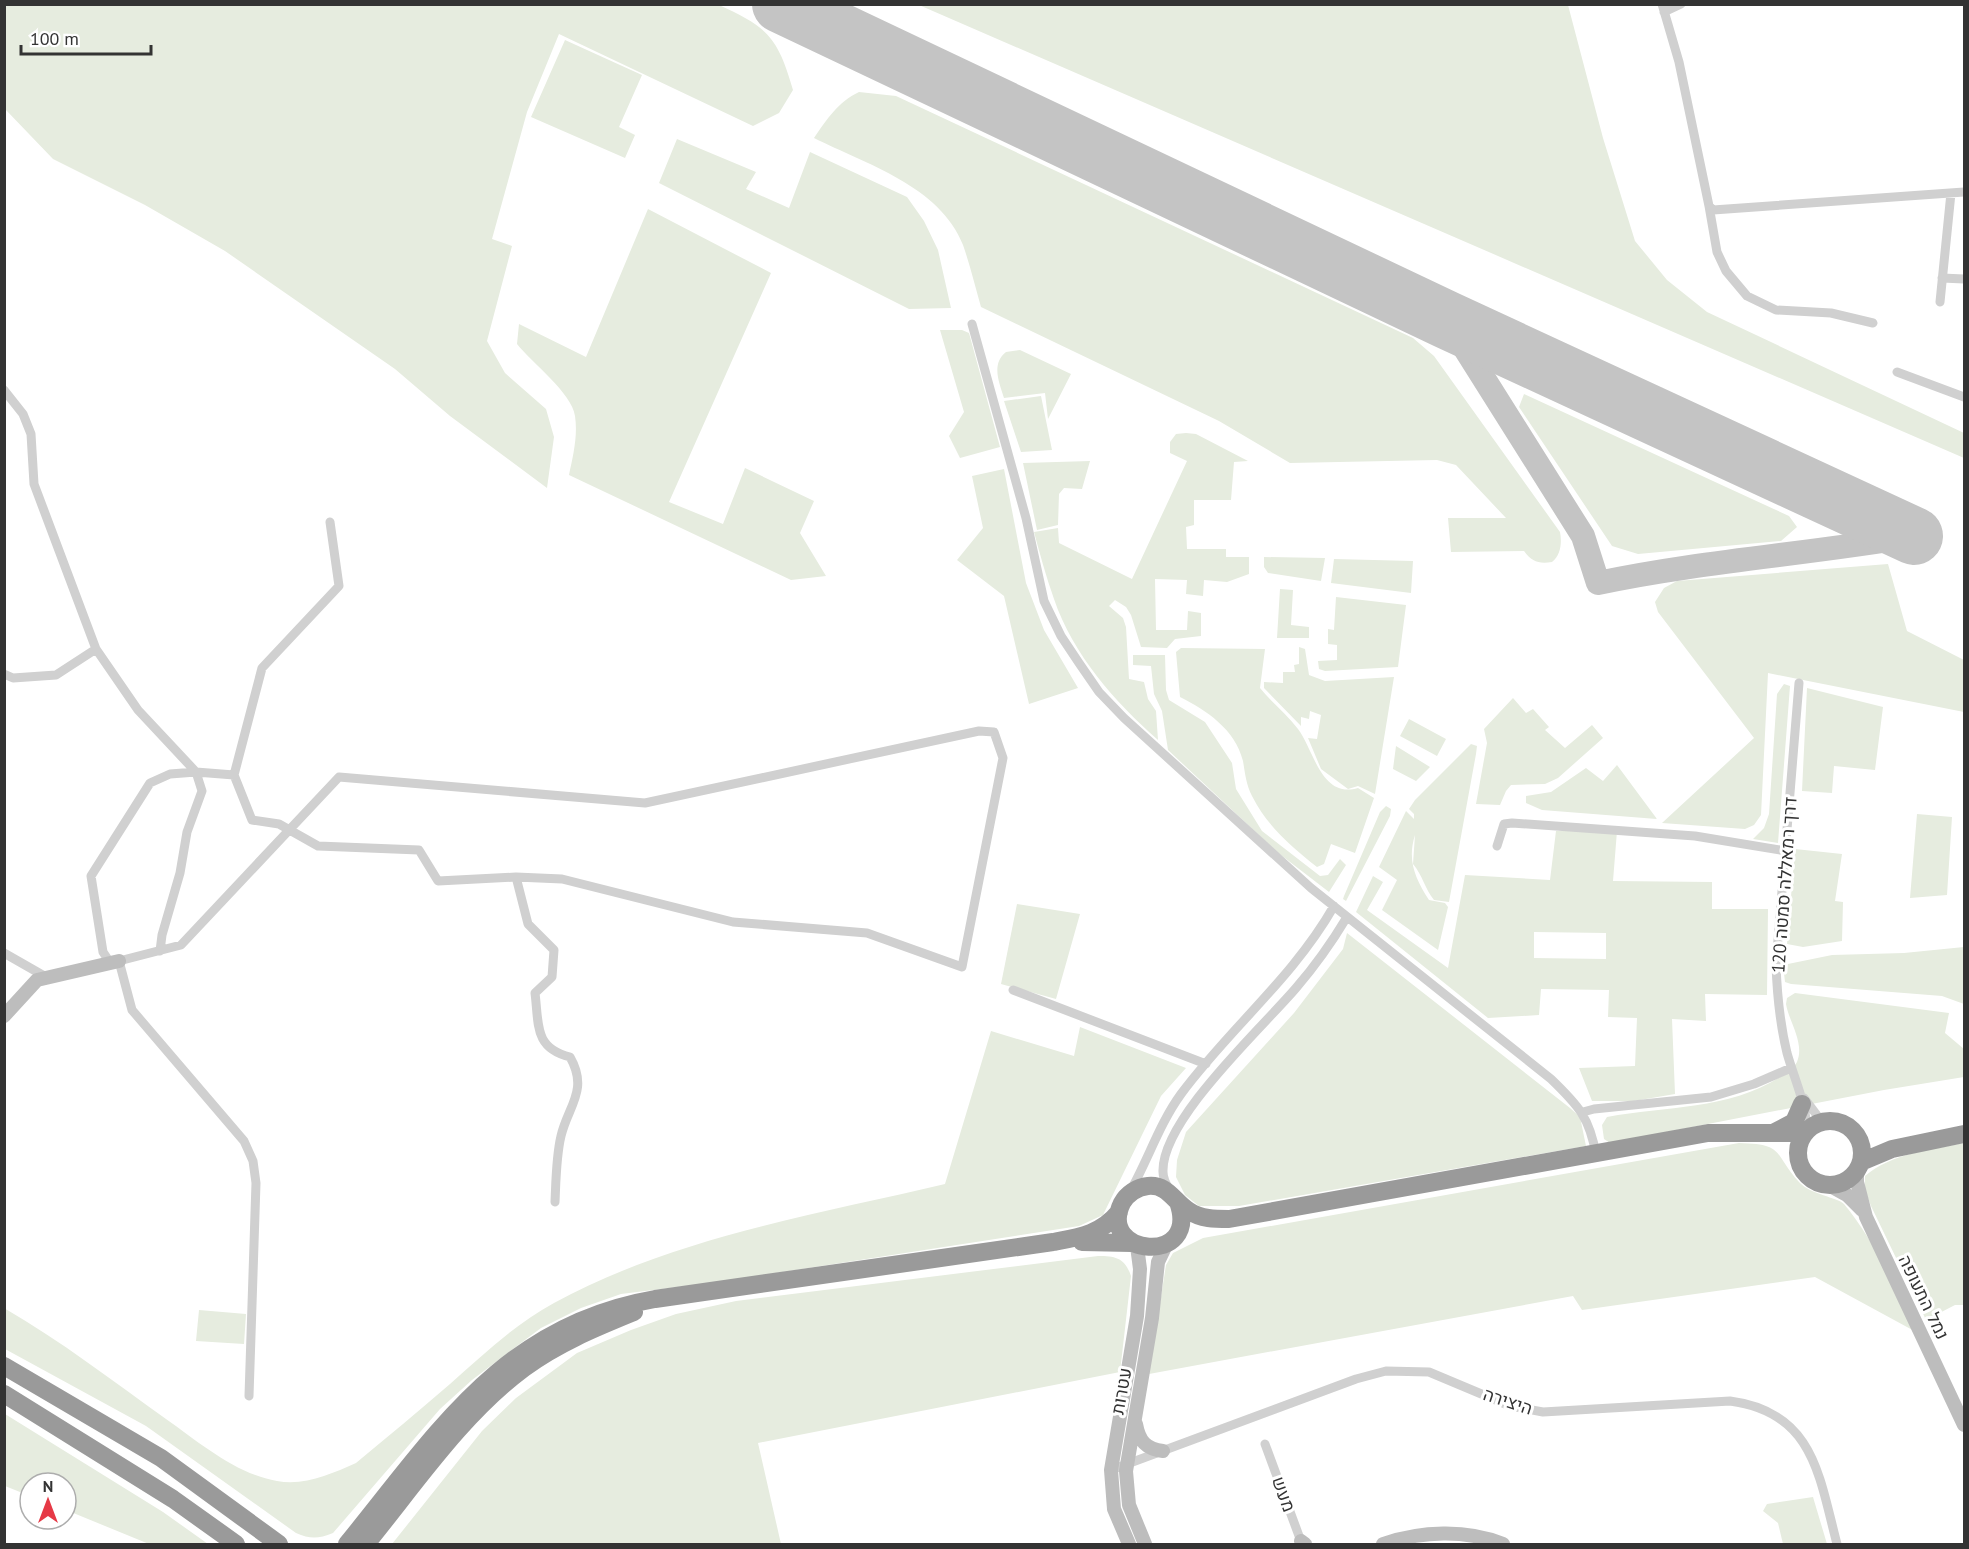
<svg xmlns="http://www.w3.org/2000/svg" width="1969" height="1549" font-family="'PT Sans',Heebo,sans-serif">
<rect width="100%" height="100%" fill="#fff"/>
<path fill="#e6ecdf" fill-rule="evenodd" d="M5 4 719 5C768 27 778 38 793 90L779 113 753 126 559 34 527 112 492 239 512 246 487 341 505 373 546 409 554 437 547 488 450 416 395 369 225 251 145 205 53 159 5 109Z
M919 5H1568L1603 138 1635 241 1667 280 1707 312 1964 433V458Z
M565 40 642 75 619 127 635 135 625 158 531 117Z
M859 92 896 96 1413 338 1434 356 1560 532C1562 542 1561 555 1552 562 1539 564 1532 562 1524 551L1451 552 1448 518H1506L1456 465 1437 460 1290 463 1219 421 981 307C975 286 970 265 963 245 940 186 866 164 814 138 827 119 838 102 859 92Z
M677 139 756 172 746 189 789 208 810 152 907 197 924 221 938 250 951 308 909 309 659 183Z
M648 209 771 273 669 502 723 524 745 468 814 501 800 533 826 576 791 580 569 475C573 456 578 436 575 416 572 393 532 363 517 344L519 324 586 357Z
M940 330H962L969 333 1000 447 960 458 949 436 964 412Z
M1020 350 1071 374 1048 419 1045 393 1004 398C999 382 991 364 1006 352Z
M1524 394 1789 516 1797 527 1781 541 1638 554 1612 546 1519 407Z
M1041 396 1052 450 1021 452 1004 401Z
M1186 433 1196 434 1248 461 1234 462 1231 500H1194V525L1186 527 1187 549H1226V557H1249V574L1227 582 1204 580 1203 596 1186 594 1187 580 1155 579 1156 630H1187L1188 611 1201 613V636L1175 639 1167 648 1141 647 1131 615 1126 607 1115 600 1109 606 1123 618 1126 627 1129 679 1144 682 1148 699 1156 711 1158 740C1115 702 1073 655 1054 599 1046 577 1040 554 1034 532L1058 528 1059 543 1132 579 1187 461 1170 453V442L1176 434Z
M1090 461 1082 489 1064 488 1059 494 1058 525 1037 530 1023 463Z
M1004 469 1026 583 1044 630 1078 688 1029 704 1004 596 957 560 983 528 972 476Z
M1264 557 1325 558 1321 581 1268 573 1264 567Z
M1334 559 1413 561 1411 593 1331 583Z
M1888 564 1907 631 1964 660V712L1768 673 1761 815 1754 825 1745 829 1662 823 1754 738 1658 612 1655 602 1664 588 1677 581Z
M1280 589 1293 590 1291 625 1309 627V638H1277Z
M1336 597 1406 605 1398 667 1325 671 1319 669 1318 661 1337 660V645L1328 644V629L1334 630Z
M1299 647 1305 649 1309 675 1325 681 1394 677 1375 794 1358 786 1348 789 1321 769 1308 738 1317 739 1321 715 1310 711 1309 719 1301 717V726L1264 688V682L1283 683V672H1295L1294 665 1299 664Z
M1181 648 1265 649 1260 688C1272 703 1287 714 1298 729 1314 750 1321 799 1358 788L1374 798 1355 853 1331 844 1324 864 1317 867C1291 846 1267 826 1252 796 1246 784 1245 773 1243 761 1235 729 1206 710 1180 697L1176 652Z
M1133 655H1165L1166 690 1169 700 1205 722 1232 763 1236 789 1262 831 1320 876 1328 875 1340 859 1346 865 1329 892 1277 852 1168 750 1162 711 1154 694 1151 666 1133 665Z
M1784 684 1790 686 1778 843 1753 839 1764 828 1769 814 1777 694Z
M1807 688 1883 707 1875 770 1834 766 1832 793 1802 791Z
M1513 698 1526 713 1533 709 1549 727 1545 730 1565 748 1592 725 1603 738 1558 778 1545 784 1511 785 1506 791 1500 805 1476 804 1487 743 1484 729Z
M1409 719 1446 739 1437 756 1400 736Z
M1471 744 1477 746 1476 754 1449 902 1434 900C1425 889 1423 876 1413 864L1415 835C1407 860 1415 878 1429 900L1445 903 1448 907 1438 950 1382 910 1397 880 1379 867 1406 811 1414 819V814L1409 809 1415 800Z
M1396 746 1430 767 1416 781 1393 769Z
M1617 765 1657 819 1542 810 1526 803V796L1551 792 1586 768 1603 781Z
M1386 806 1391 809 1390 816 1346 901 1343 899 1344 896 1380 812Z
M1917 814 1952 817 1947 895 1910 898Z
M1556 831H1617L1613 881 1712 882V909H1768L1767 995 1705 994 1706 1021 1672 1019 1675 1094 1634 1101H1592L1579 1068 1635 1066 1637 1018 1608 1017 1609 990 1541 989 1539 1015 1488 1018 1356 912 1373 876 1383 882 1367 910 1448 968 1465 875 1550 880ZM1534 932 1606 933V959L1534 958Z
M1795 849 1842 854 1835 901 1843 902 1842 941 1803 947 1787 944Z
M1017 904 1080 914 1056 999 1001 984Z
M1347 933 1570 1108 1580 1117 1586 1146 1239 1206H1199L1185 1195 1176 1177 1177 1160 1186 1132 1294 1013 1343 949Z
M1964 947V1004L1942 996 1791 984 1785 982 1783 965 1832 955 1904 953Z
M1795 993 1949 1013 1945 1033 1964 1049V1077L1884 1090 1610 1143 1604 1139 1602 1125 1607 1117C1666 1106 1728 1110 1780 1077 1786 1073 1794 1068 1797 1062 1805 1043 1789 1022 1786 1004L1787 998Z
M1080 1027 1186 1068 1161 1096 1103 1215 1079 1226 718 1282 621 1294 581 1308 541 1328 472 1380 440 1409 333 1533C318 1539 310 1539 296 1533L146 1426 5 1349 4 1308C61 1341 113 1381 166 1419 200 1443 236 1474 277 1481 305 1486 331 1474 356 1463 387 1437 419 1411 450 1384 483 1355 515 1324 554 1303 673 1238 814 1215 945 1184L991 1031 1074 1056Z
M1739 1143C1786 1144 1773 1154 1799 1182 1811 1195 1837 1197 1844 1204 1874 1240 1898 1291 1918 1333L1815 1277 1582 1310 1573 1296 1149 1374 1166 1265 1173 1253 1203 1238Z
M1964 1143V1305H1955L1926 1320 1871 1206 1865 1190V1176C1892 1153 1931 1150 1964 1143Z
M1098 1256C1116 1256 1125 1258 1131 1276L1120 1372 758 1443 781 1544H392L482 1431 516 1398 577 1353 631 1330 676 1314 736 1301Z
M199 1310 246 1314 244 1344 196 1341Z
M5 1414 163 1512 208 1544H149L66 1510V1483H30V1496L5 1486Z
M1813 1497 1827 1544H1783L1778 1523 1763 1511 1767 1504Z"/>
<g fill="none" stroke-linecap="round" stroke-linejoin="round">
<path stroke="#c4c4c4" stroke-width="24" d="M1447 320 1583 536 1598 583C1702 561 1809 554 1914 536"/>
<path stroke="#c4c4c4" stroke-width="58" d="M781 4 1447 320 1914 536"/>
<path stroke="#d0d0d0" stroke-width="9" d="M1662 4 1679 62 1709 206 1713 210 1964 192
M1664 12 1681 4
M1709 206 1717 252 1726 271 1747 296 1776 310 1831 313 1873 323
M1942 278 1964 279
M1940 302 1951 193
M972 324 1026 518 1044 601 1061 636 1079 663 1099 692 1124 718 1311 888 1551 1079C1578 1105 1590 1118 1596 1155
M1897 372 1964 397
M4 390 23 414 31 434 34 484 96 649 56 675 13 678 4 674
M96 649 138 710 196 772 170 774 150 783 91 876 103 952 111 964
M1799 683 1776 964C1777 994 1780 1024 1787 1053 1794 1078 1806 1103 1807 1130
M234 775 252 820 279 824 318 846 419 850 438 881 516 877 528 924 554 950 552 977 535 993C539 1025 534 1048 570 1057 589 1090 568 1106 561 1136 556 1157 556 1181 555 1202
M1497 846 1504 824 1512 823 1695 836 1786 851
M160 951 162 935 180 873 187 832 202 791 196 772 234 775 262 668 339 586 330 522
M4 953 46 977
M1013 990 1206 1064
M1804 1098 1822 1122
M1583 1112 1594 1109 1711 1097 1754 1084 1791 1068
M1132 1188C1149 1157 1160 1123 1181 1094 1229 1029 1293 978 1334 906
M1169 1189C1166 1184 1163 1178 1163 1172 1161 1120 1262 1028 1296 988 1315 966 1332 942 1347 917
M249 1396 256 1183 253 1161 244 1141 132 1010 119 961 181 945 339 777 645 803 979 731 994 732 1003 758 962 967 867 933 733 922 562 879 516 877
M1265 1444 1302 1544
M1111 1470 1356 1379 1386 1371 1429 1372 1510 1406 1543 1412 1730 1401C1814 1412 1819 1476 1837 1544"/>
<path stroke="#bdbdbd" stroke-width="14" d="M4 1016 37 980 119 961
M1857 1170V1182L1866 1217 1964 1425
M1827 1184 1847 1195 1862 1210
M1136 1424C1139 1441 1146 1449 1163 1451
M1301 1541 1305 1544
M1129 1544 1114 1509 1111 1470 1137 1316 1140 1269 1137 1246
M1145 1544 1129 1505 1126 1471 1152 1318 1158 1262 1167 1243
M1383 1544C1421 1531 1466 1529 1503 1544"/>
<path stroke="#9a9a9a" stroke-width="18" d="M1798 1153a32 32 0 1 1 64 0a32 32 0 1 1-64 0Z
M1773 1133 1794 1122 1802 1104
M1861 1162 1892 1149 1964 1134
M1178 1202C1201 1267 1096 1256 1122 1203 1127 1194 1137 1187 1148 1186 1168 1184 1174 1202 1189 1211 1201 1219 1215 1219 1229 1219L1708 1133H1805
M1082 1242 1132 1243
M4 1366 161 1458 279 1544
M4 1394 173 1499 236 1544
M347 1544C437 1434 503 1325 655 1299L1053 1242C1080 1237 1101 1234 1119 1212
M366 1544C415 1484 461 1415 524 1368 558 1343 595 1328 634 1312"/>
</g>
<g text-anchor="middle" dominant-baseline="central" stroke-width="6" stroke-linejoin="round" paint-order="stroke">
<g font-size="18" fill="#333" stroke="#fff">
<text transform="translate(1784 885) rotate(-86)">דרך רמאללה סמטה 120</text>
<text transform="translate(1924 1297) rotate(64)">נמל התעופה</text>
<text transform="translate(1121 1391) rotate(-80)">עטרות</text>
<text transform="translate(1508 1401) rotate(18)">היצירה</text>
<text transform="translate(1284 1494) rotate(70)">מעש</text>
</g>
</g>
<rect width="1969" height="1549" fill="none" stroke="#333333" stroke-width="12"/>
<g transform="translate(48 1501)"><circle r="28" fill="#ffffff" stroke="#adadad" stroke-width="1.5"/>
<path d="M0-4.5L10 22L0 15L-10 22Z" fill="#e63946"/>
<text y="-9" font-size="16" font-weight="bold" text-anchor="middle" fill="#333333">N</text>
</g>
<path d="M21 45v9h130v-9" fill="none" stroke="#333333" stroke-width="3"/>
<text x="30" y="45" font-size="18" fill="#333333" stroke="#ffffff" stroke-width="4.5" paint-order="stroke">100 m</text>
</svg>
